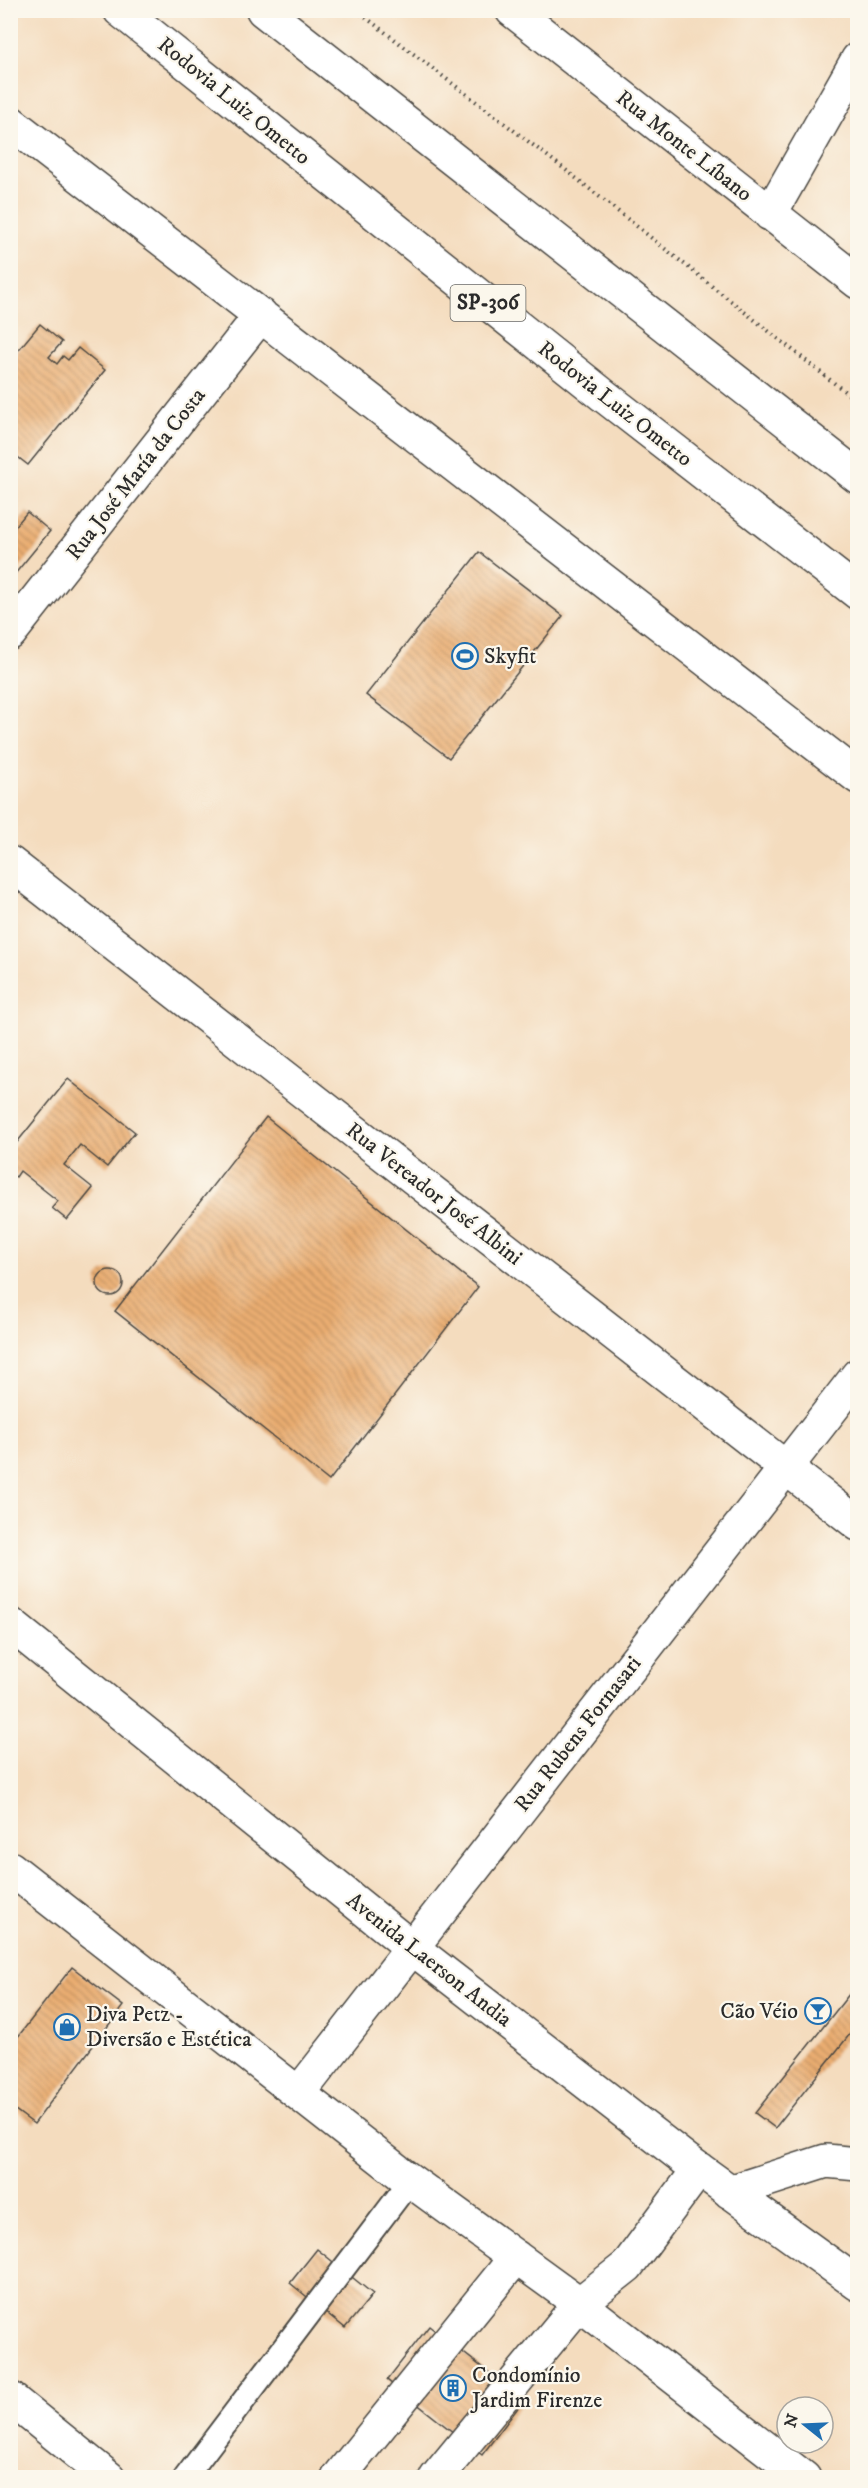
<svg xmlns="http://www.w3.org/2000/svg" width="868" height="2488" font-family="'IM FELL DW Pica',serif">
<defs>
<pattern id="building-back-hatch" width="6" height="6" patternUnits="userSpaceOnUse" patternTransform="scale(1.5)"><rect width="6" height="6" fill="#eaad71"/><path d="M-1 5l2 2M0 0l6 6M5-1l2 2" fill="none" stroke="#be8d5d"/></pattern>
</defs>
<rect width="100%" height="100%" fill="#fbf7ec"/>
<filter id="ink" filterUnits="userSpaceOnUse"><feTurbulence type="fractalNoise" baseFrequency=".0167" numOctaves="2"/><feDisplacementMap in="SourceGraphic" scale="12" xChannelSelector="R" yChannelSelector="G"/><feConvolveMatrix kernelMatrix="1 2 1 2 8 2 1 2 1" color-interpolation-filters="sRGB"/></filter>
<filter id="wash" filterUnits="userSpaceOnUse"><feTurbulence type="fractalNoise" baseFrequency=".008" numOctaves="4" result="noise"/><feDisplacementMap in="SourceGraphic" scale="24" xChannelSelector="R" yChannelSelector="G"/><feGaussianBlur stdDeviation="1.35" result="paint"/><feColorMatrix in="noise" values="0 0 0 0 0 0 0 0 0 0 0 0 0 0 0 0 0 1.4 0 .05"/><feComposite in="paint" operator="in"/></filter>
<g filter="url(#wash)">
<rect width="100%" height="100%" fill="#f4dcbe"/>
<g id="blocks">
<path fill="url(#building-back-hatch)" d="M40 324 62 342 49 357 57 364 63 356 68 360 78 348 105 370 28 465 10 451V437L13 433 10 430V360Z
M27 512 50 531 10 580V533Z
M479 552 563 616 449 758 366 695Z
M68 1079 135 1132 107 1167 80 1145 64 1165 93 1188 67 1220 52 1208 58 1201 20 1171 16 1177 10 1173V1151Z
M266 1117 478 1287 329 1481 115 1311Z
M97 1283a13 13 0 1 1 26 0a13 13 0 1 1-26 0Z
M72 1967 123 2006 34 2124 10 2106V2047Z
M858 1983V2024L775 2128 755 2113Z
M317 2249 373 2294 345 2328 290 2283Z
M429 2326 524 2400 482 2455 387 2380Z"/>
</g>
</g>
<g filter="url(#ink)">
<use href="#blocks" fill-opacity="0" stroke="#494641" stroke-width="1.5"/>
<g fill="none" stroke-linecap="round" stroke-linejoin="round">
<defs>
<path id="lane" d="M185 2478 410 2181"/>
<path id="street" d="M512 10 858 282
M10 122 858 777
M770 214 858 59
M10 633 261 315
M10 863 858 1524
M10 1624 411 1947 685 2159 858 2284
M10 1868 400 2173 572 2298 804 2478
M299 2093 858 1375
M730 2192 826 2161 858 2164
M10 2398 109 2478
M338 2478 516 2257
M436 2478 579 2304 627 2266 699 2169"/>
<path id="primary" d="M120 10 603 395 858 593
M263 10 858 477"/>
</defs>
<use href="#lane" stroke="#494641" stroke-width="26"/>
<use href="#street" stroke="#494641" stroke-width="36"/>
<use href="#primary" stroke="#494641" stroke-width="36"/>
<path stroke="#494641" stroke-width="4" stroke-dasharray="1.5 4.5" stroke-linecap="butt" d="M356 10 567 171 858 402"/>
<use href="#lane" stroke="#fff" stroke-width="22"/>
<use href="#street" stroke="#fff" stroke-width="33"/>
<use href="#primary" stroke="#fff" stroke-width="33"/>
</g>
</g>
<defs>
<symbol id="stadium-ring" viewBox="-11 -11 22 22"><circle r="9.5" fill="#fbf7ec" stroke="#1f6fb2" stroke-width="1.5"/><path d="M0-5a6.5 5 0 1 0 0 10a6.5 5 0 1 0 0-10ZM-3.5-1.8h7v3.6h-7Z" fill="#1f6fb2"/></symbol>
<symbol id="bar-ring" viewBox="-11 -11 22 22"><circle r="9.5" fill="#fbf7ec" stroke="#1f6fb2" stroke-width="1.5"/><path d="M-6-5H6L.8 .8V4.5H3.5V6h-7V4.5H-.8V.8Z" fill="#1f6fb2"/></symbol>
<symbol id="shop-ring" viewBox="-11 -11 22 22"><circle r="9.5" fill="#fbf7ec" stroke="#1f6fb2" stroke-width="1.5"/><path d="M-5-2.5h2.3a2.7 3.5 0 0 1 5.4 0H5L5.5 6h-11ZM-1.5-2.5h3a1.5 2.3 0 0 0-3 0Z" fill="#1f6fb2"/></symbol>
<symbol id="building-ring" viewBox="-11 -11 22 22"><circle r="9.5" fill="#fbf7ec" stroke="#1f6fb2" stroke-width="1.5"/><path d="M-4-6H4V6H1V3H-1V6H-4ZM-2.5-4.3h1.7v1.8h-1.7ZM.8-4.3h1.7v1.8H.8ZM-2.5-1h1.7V.8h-1.7ZM.8-1h1.7V.8H.8Z" fill="#1f6fb2"/></symbol>
</defs>
<g fill-rule="evenodd">
<use href="#stadium-ring" x="450" y="641" width="30" height="30"/>
<use href="#bar-ring" x="803" y="1996" width="30" height="30"/>
<use href="#shop-ring" x="52" y="2012" width="30" height="30"/>
<use href="#building-ring" x="438" y="2373" width="30" height="30"/>
</g>
<g text-anchor="middle" dominant-baseline="central" stroke-width="4.5" stroke-linejoin="round" paint-order="stroke">
<rect fill="#fbf7ec" stroke="#696865" stroke-width="1.5" x="450.5" y="285" width="75" height="36" rx="4.5"/>
<g font-size="21" font-weight="bold" fill="#2b2b2b">
<text x="488" y="303">SP-306</text>
</g>
<g font-size="22" fill="#2b2b2b" stroke="#fbf7ec">
<text transform="translate(234 101) rotate(39)">Rodovia Luiz Ometto</text>
<text transform="translate(684 146) rotate(38)">Rua Monte Líbano</text>
<text transform="translate(615 404) rotate(38)">Rodovia Luiz Ometto</text>
<text transform="translate(136 474) rotate(-52)">Rua José María da Costa</text>
<text transform="translate(434 1194) rotate(38)">Rua Vereador José Albini</text>
<text transform="translate(578 1734) rotate(-52)">Rua Rubens Fornasari</text>
<text transform="translate(429 1960) rotate(38)">Avenida Laerson Andia</text>
</g>
<g font-size="22" fill="#2b2b2b" stroke="#fbf7ec" text-anchor="start">
<text x="484" y="656">Skyfit</text>
<text x="798" y="2011" text-anchor="end">Cão Véio</text>
<text x="86" y="2014">Diva Petz -<tspan x="86" dy="25">Diversão e Estética</tspan></text>
<text x="472" y="2375">Condomínio<tspan x="472" dy="25">Jardim Firenze</tspan></text>
</g>
</g>
<rect width="868" height="2488" fill="none" stroke="#fbf7ec" stroke-width="36"/>
<g transform="translate(805 2425) rotate(288)"><circle r="28" fill="#fbf7ec" stroke="#a8a59f" stroke-width="1.5"/>
<path d="M0-4.5L10 22L0 15L-10 22Z" fill="#1f6fb2"/>
<text y="-9" font-size="16" font-weight="bold" text-anchor="middle" fill="#2b2b2b">N</text>
</g>
</svg>
